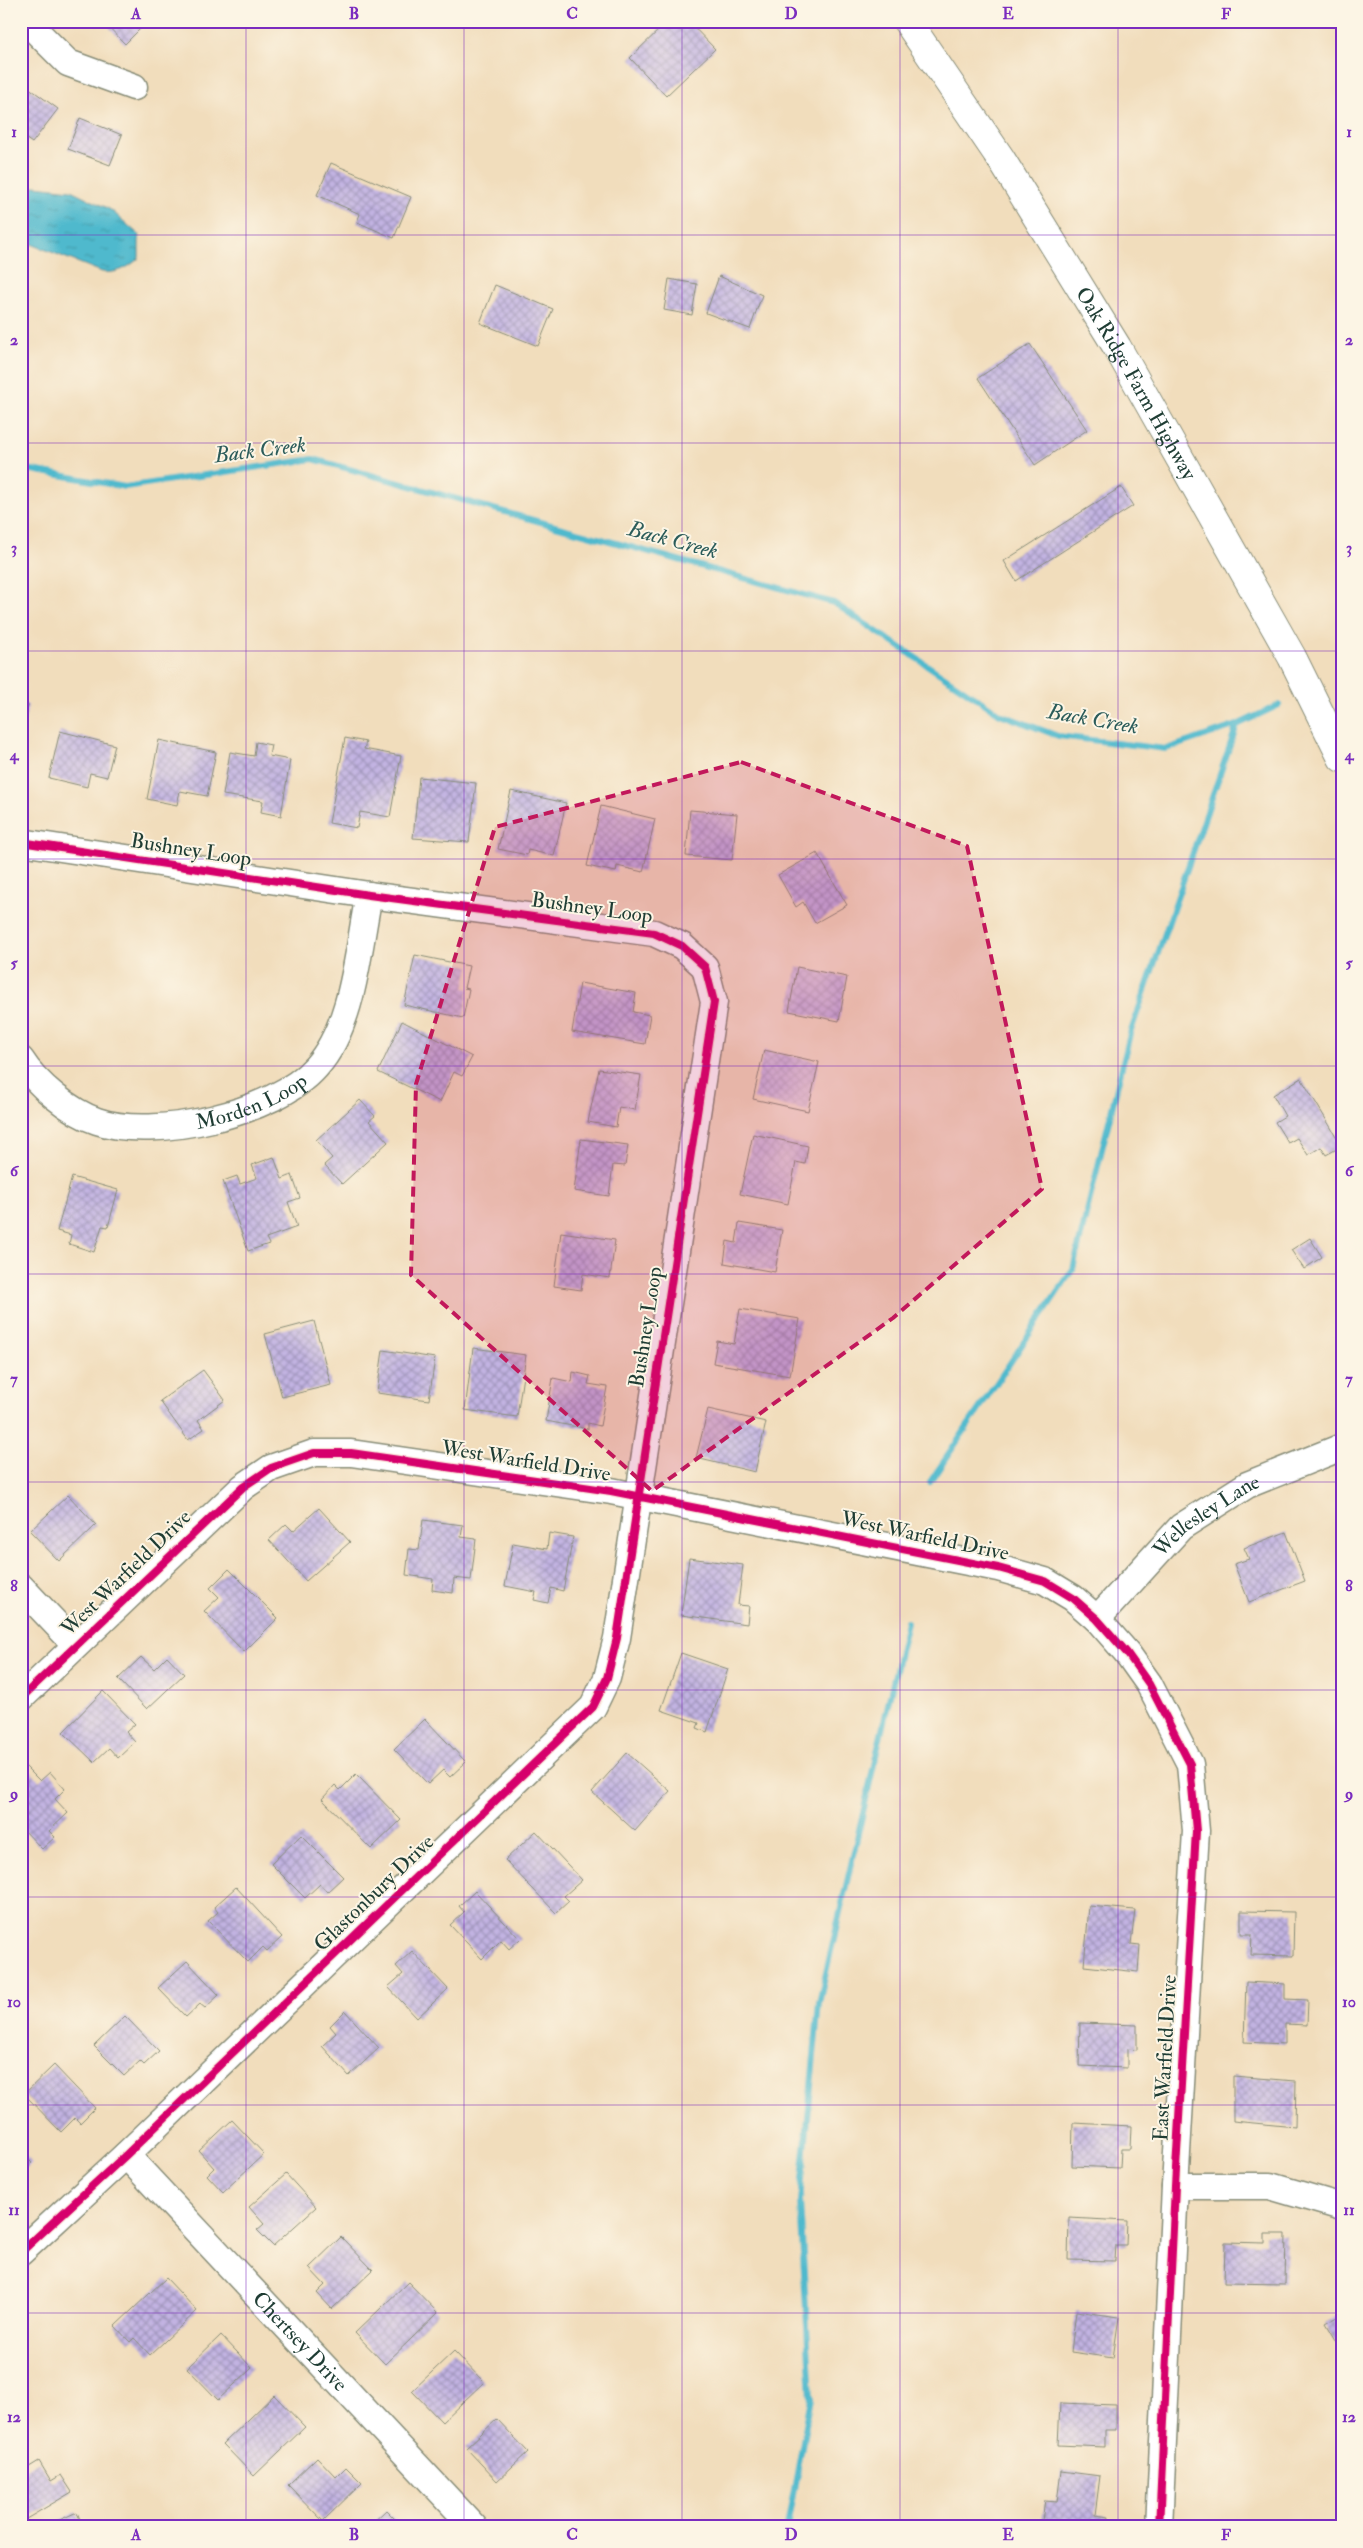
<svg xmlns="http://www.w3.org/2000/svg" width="1363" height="2548" font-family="'IM FELL Double Pica',serif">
<defs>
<pattern id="water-ripples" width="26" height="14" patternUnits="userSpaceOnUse" patternTransform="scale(1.25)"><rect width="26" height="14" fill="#4fb9cd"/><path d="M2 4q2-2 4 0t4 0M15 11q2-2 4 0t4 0" fill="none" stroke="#4198a7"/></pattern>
<pattern id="building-cross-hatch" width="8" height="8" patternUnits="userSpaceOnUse" patternTransform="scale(1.25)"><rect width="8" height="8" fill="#c2b3e2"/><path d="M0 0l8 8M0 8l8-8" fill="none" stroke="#9d93b8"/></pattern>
</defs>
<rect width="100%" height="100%" fill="#fcf5e5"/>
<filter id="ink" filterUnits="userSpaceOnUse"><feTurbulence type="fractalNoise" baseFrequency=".02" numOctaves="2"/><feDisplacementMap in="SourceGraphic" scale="10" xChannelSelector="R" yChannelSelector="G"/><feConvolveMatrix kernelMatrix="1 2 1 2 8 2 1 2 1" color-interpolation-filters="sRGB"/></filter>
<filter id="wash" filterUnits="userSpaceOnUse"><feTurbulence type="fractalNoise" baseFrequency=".0096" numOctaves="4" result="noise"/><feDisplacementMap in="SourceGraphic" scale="20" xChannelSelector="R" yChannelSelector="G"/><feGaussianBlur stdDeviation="1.12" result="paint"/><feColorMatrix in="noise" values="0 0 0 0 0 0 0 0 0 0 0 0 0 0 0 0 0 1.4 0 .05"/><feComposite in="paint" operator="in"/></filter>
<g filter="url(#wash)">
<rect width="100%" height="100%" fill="#f1ddbc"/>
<path fill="url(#water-ripples)" stroke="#377b80" d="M36 186 71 190 111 210 139 235V258C128 268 117 274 102 272L21 240V190Z"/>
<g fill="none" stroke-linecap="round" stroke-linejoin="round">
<path stroke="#4fb9cd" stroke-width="6" d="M21 468 125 487 313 459 834 603 1000 714 1058 736 1166 749 1237 725 1279 705
M930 1482 1073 1269 1130 1034 1237 725
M787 2527 811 2398 800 2201 819 2003 907 1622"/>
</g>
<g id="blocks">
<path fill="url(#building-cross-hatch)" d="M103 21H148L125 44Z
M668 21H688L715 49 666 96 630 58Z
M21 82 58 109 32 143 21 135Z
M80 118 122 135 110 165 68 149Z
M331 163 411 197 394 238 357 222 360 214 317 195Z
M719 276 762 295 750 329 706 313Z
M669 279 697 284 692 315 664 310Z
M495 285 553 309 538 346 480 323Z
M1030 344 1087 430 1035 465 978 378Z
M1121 487 1133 506 1016 581 1004 561Z
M21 703 28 705 22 736H21Z
M60 731 115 745 107 777 90 773 87 787 49 778Z
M345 738 366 742 364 749 401 756 390 817 360 812 357 828 329 823Z
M159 740 216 752 207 796 180 791 177 805 147 799Z
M256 742 271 745 269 756 290 760 281 816 261 812 263 801 223 795 230 752 254 756Z
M419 777 476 783 469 842 413 838Z
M511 791 566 803 554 856 528 850 527 855 498 849Z
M601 806 655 819 643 872 617 866 616 872 587 866Z
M690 810 737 814 732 860 686 856Z
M817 853 847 905 815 923 803 902 796 907 778 875Z
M415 955 469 966 464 988 469 989 463 1018 404 1005Z
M797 967 847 977 839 1021 789 1011Z
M580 983 636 993 633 1012 650 1015 645 1044 572 1032Z
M402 1021 472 1057 462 1076 454 1072 440 1102 378 1072Z
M764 1050 819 1062 808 1111 753 1099Z
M599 1069 641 1075 635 1110 619 1107 616 1127 588 1122Z
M1301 1078 1342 1146 1326 1155 1321 1147 1308 1155 1297 1138 1288 1143 1275 1122 1285 1116 1273 1095Z
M360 1100 375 1116 369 1121 388 1142 342 1184 324 1165 332 1158 316 1140Z
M753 1134 808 1146 805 1164 796 1162 788 1204 740 1194Z
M581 1139 628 1145 625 1166 613 1165 609 1196 574 1191Z
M274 1157 282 1179 292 1175 300 1198 288 1202 297 1227 266 1238 269 1244 248 1251 223 1181 237 1176 240 1184 257 1178 252 1165Z
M72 1177 118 1190 108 1227 102 1226 94 1252 69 1244 71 1235 57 1231Z
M739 1223 782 1230 775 1272 724 1263 727 1241 736 1243Z
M561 1232 615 1240 610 1278 583 1274 581 1290 554 1286Z
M1310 1238 1322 1257 1304 1269 1291 1250Z
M740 1309 800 1319 790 1376 713 1363 717 1341 734 1344Z
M314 1321 331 1385 282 1397 265 1334Z
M473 1348 526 1355 517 1417 465 1410Z
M383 1350 435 1358 429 1400 377 1393Z
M203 1370 225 1400 198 1420 204 1429 188 1440 160 1401Z
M573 1372 590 1376 588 1384 607 1387 600 1426 588 1423V1429L546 1421 553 1378 572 1382Z
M708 1409 766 1422 755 1472 696 1458Z
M68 1495 96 1525 59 1561 30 1531Z
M319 1508 350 1542 306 1581 269 1540 286 1524 293 1531Z
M423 1520 463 1525 461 1537 476 1539 471 1580 454 1578 453 1593 432 1590 433 1579 406 1575 409 1549 419 1550Z
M1286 1532 1305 1581 1249 1602 1234 1564 1249 1559 1244 1548Z
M549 1533 573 1537 563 1591 551 1588 548 1603 534 1600 536 1592 505 1586 513 1543 547 1549Z
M689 1558 743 1565 738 1605 749 1606 747 1624 681 1615Z
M229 1569 278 1618 244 1652 204 1611 219 1597 210 1588Z
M681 1653 728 1669 707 1732 697 1728 699 1723 661 1710Z
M167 1656 184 1674 147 1709 118 1679 141 1657 154 1669Z
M103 1691 135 1724 126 1732 135 1742 118 1758 109 1748 94 1762 63 1732Z
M425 1719 466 1762 450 1777 443 1770 428 1784 394 1749Z
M627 1753 670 1791 635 1831 592 1792Z
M25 1766 40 1781 50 1772 65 1789 55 1799 68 1813 49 1831 55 1837 42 1849 21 1827V1770Z
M356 1774 401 1820 371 1849 322 1799 335 1785 340 1790Z
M536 1831 582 1880 564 1896 569 1901 556 1913 505 1860Z
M301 1835 343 1877 327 1892 320 1884 305 1898 271 1864Z
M236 1887 282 1937 267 1951 263 1947 248 1962 208 1921 218 1912 214 1907Z
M475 1891 520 1939 509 1949 501 1940 482 1959 450 1925 464 1912 459 1906Z
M1089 1906 1135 1910 1131 1944 1140 1945 1138 1972 1084 1966Z
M1241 1911 1294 1912 1293 1956 1251 1955 1252 1934H1241Z
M412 1951 448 1989 417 2018 388 1987 403 1974 396 1966Z
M187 1961 219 1995 205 2008 200 2004 186 2017 158 1988Z
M1246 1982 1285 1984V1999L1308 2000 1307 2025 1285 2024V2044L1244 2042Z
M345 2011 379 2048 349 2076 322 2046 336 2033 330 2026Z
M125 2016 159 2051 144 2065 140 2061 124 2076 94 2046Z
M1080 2023 1137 2025V2050L1127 2049V2068L1079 2066Z
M54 2065 95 2108 80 2123 75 2118 61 2132 24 2094Z
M1233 2076 1296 2081 1295 2127 1233 2121Z
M232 2120 264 2154 223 2192 207 2175 214 2168 199 2151Z
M1073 2123 1131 2126 1130 2149H1121L1120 2168 1072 2166Z
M21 2152 32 2163 21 2173Z
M286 2174 316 2207 273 2246 257 2230 264 2224 249 2207Z
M1069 2218 1127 2221 1126 2245H1116L1115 2261 1068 2260Z
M1265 2234H1286L1285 2284 1224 2283 1225 2242 1265 2243Z
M341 2237 373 2270 332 2309 317 2293 325 2285 309 2268Z
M166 2278 197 2311 150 2355 134 2338 130 2342 115 2326Z
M408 2282 438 2313 385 2364 355 2333Z
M1076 2311 1119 2317 1113 2358 1071 2352Z
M1342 2314V2350L1326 2323Z
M221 2335 252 2368 218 2400 187 2368Z
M454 2351 484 2382 442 2422 412 2391Z
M274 2395 305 2427 254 2476 223 2444Z
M1060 2403 1116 2405V2430H1105V2447L1058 2445Z
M497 2419 528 2452 497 2481 466 2448Z
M317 2457 336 2477 346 2467 362 2483 323 2521 288 2485Z
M39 2461 51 2481 61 2475 72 2492 21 2522V2472Z
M1061 2471 1100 2476 1095 2515 1108 2517 1106 2527H1041L1045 2501 1057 2502Z
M386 2510 403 2527H368Z
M77 2512 83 2527H44Z"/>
</g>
</g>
<g filter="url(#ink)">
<use href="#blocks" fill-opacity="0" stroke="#888d78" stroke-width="1"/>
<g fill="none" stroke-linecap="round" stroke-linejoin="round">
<defs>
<g id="street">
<path d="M26 21 68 63 134 87"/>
<path d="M21 842 369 895 654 933 682 946 705 967 714 1002 617 1638 607 1678 593 1707 126 2155 21 2252"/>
<path id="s1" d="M21 1060C36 1084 70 1112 97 1121 154 1141 276 1113 316 1067 354 1025 358 948 369 895"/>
<path d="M21 1587 76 1645"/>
<path id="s2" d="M1097 1619 1181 1527 1247 1485 1342 1447"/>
<path d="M21 1698 243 1487 271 1468 314 1453H351L611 1491 998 1568 1045 1581 1073 1598 1097 1619 1127 1653 1149 1684 1190 1764 1196 1831 1175 2186 1159 2527"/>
<path id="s3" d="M126 2155 474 2527"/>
<path d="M1175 2186H1270L1342 2207"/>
</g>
<g id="primary">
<path id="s4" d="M907 21 1001 159 1117 347 1292 657 1342 758"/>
</g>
</defs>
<use href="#street" stroke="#888d78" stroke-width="29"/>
<use href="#primary" stroke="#888d78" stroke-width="30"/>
<use href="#street" stroke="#fff" stroke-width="26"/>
<use href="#primary" stroke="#fff" stroke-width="28"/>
<defs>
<path id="cycleway" d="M21 842 369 895 654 933 682 946 705 967 714 1002 617 1638 607 1678 593 1707 126 2155 21 2252
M21 1698 243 1487 271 1468 314 1453H351L611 1491 998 1568 1045 1581 1073 1598 1097 1619 1127 1653 1149 1684 1190 1764 1196 1831 1175 2186 1159 2527"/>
</defs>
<use href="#cycleway" stroke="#fcf5e5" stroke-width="11"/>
<use href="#cycleway" stroke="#d6006c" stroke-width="8"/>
</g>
</g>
<path fill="#c2185b" fill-opacity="0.2" stroke="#c2185b" stroke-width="4" stroke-dasharray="10 6" stroke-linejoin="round" d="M741 762 967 846 1042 1189 893 1318 652 1491 411 1275 416 1084 495 827Z"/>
<path fill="none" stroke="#7b2cbf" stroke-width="1" stroke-opacity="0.55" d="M246 21V2527M464 21V2527M682 21V2527M900 21V2527M1118 21V2527M21 235H1342M21 443H1342M21 651H1342M21 859H1342M21 1066H1342M21 1274H1342M21 1482H1342M21 1690H1342M21 1897H1342M21 2105H1342M21 2313H1342"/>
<g text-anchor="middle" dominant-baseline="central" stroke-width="4" stroke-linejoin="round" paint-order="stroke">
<g font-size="21" fill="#1f3d34" stroke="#fcf5e5">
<text stroke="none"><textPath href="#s4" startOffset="429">Oak Ridge Farm Highway</textPath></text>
<text transform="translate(191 850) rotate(9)">Bushney Loop</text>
<text transform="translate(592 908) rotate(8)">Bushney Loop</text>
<text stroke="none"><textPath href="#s1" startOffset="258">Morden Loop</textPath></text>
<text transform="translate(646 1327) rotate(-81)">Bushney Loop</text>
<text transform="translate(526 1461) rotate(9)">West Warfield Drive</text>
<text stroke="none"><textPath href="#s2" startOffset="152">Wellesley Lane</textPath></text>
<text transform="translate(925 1536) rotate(12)">West Warfield Drive</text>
<text transform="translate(126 1573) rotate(-44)">West Warfield Drive</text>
<text transform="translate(374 1893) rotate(-44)">Glastonbury Drive</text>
<text transform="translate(1165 2058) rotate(-87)">East Warfield Drive</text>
<text stroke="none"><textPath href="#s3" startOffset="255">Chertsey Drive</textPath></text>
</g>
<g font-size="22" font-style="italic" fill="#2b5c5a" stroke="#fcf5e5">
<text transform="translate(260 450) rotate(-7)">Back Creek</text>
<text transform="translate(673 540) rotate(15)">Back Creek</text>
<text transform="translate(1093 719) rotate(10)">Back Creek</text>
</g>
</g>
<rect width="1363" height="2548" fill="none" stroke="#fcf5e5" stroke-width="55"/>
<rect x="28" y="28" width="1308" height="2492" fill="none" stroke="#7b2cbf" stroke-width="2"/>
<g font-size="16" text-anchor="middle" font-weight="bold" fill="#7b2cbf">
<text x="136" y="19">A</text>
<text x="354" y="19">B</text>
<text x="572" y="19">C</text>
<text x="791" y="19">D</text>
<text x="1008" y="19">E</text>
<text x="1226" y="19">F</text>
<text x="14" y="137">1</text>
<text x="1349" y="137">1</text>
<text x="14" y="345">2</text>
<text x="1349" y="345">2</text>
<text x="14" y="553">3</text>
<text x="1349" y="553">3</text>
<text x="14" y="760">4</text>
<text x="1349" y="760">4</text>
<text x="14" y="968">5</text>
<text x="1349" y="968">5</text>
<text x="14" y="1176">6</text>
<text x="1349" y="1176">6</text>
<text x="14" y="1384">7</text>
<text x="1349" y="1384">7</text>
<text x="14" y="1591">8</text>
<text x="1349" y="1591">8</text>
<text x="14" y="1799">9</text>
<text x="1349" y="1799">9</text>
<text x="14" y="2007">10</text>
<text x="1349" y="2007">10</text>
<text x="14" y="2215">11</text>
<text x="1349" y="2215">11</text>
<text x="14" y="2422">12</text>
<text x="1349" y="2422">12</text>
<text x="136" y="2540">A</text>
<text x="354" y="2540">B</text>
<text x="572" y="2540">C</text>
<text x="791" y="2540">D</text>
<text x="1008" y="2540">E</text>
<text x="1226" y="2540">F</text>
</g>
</svg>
